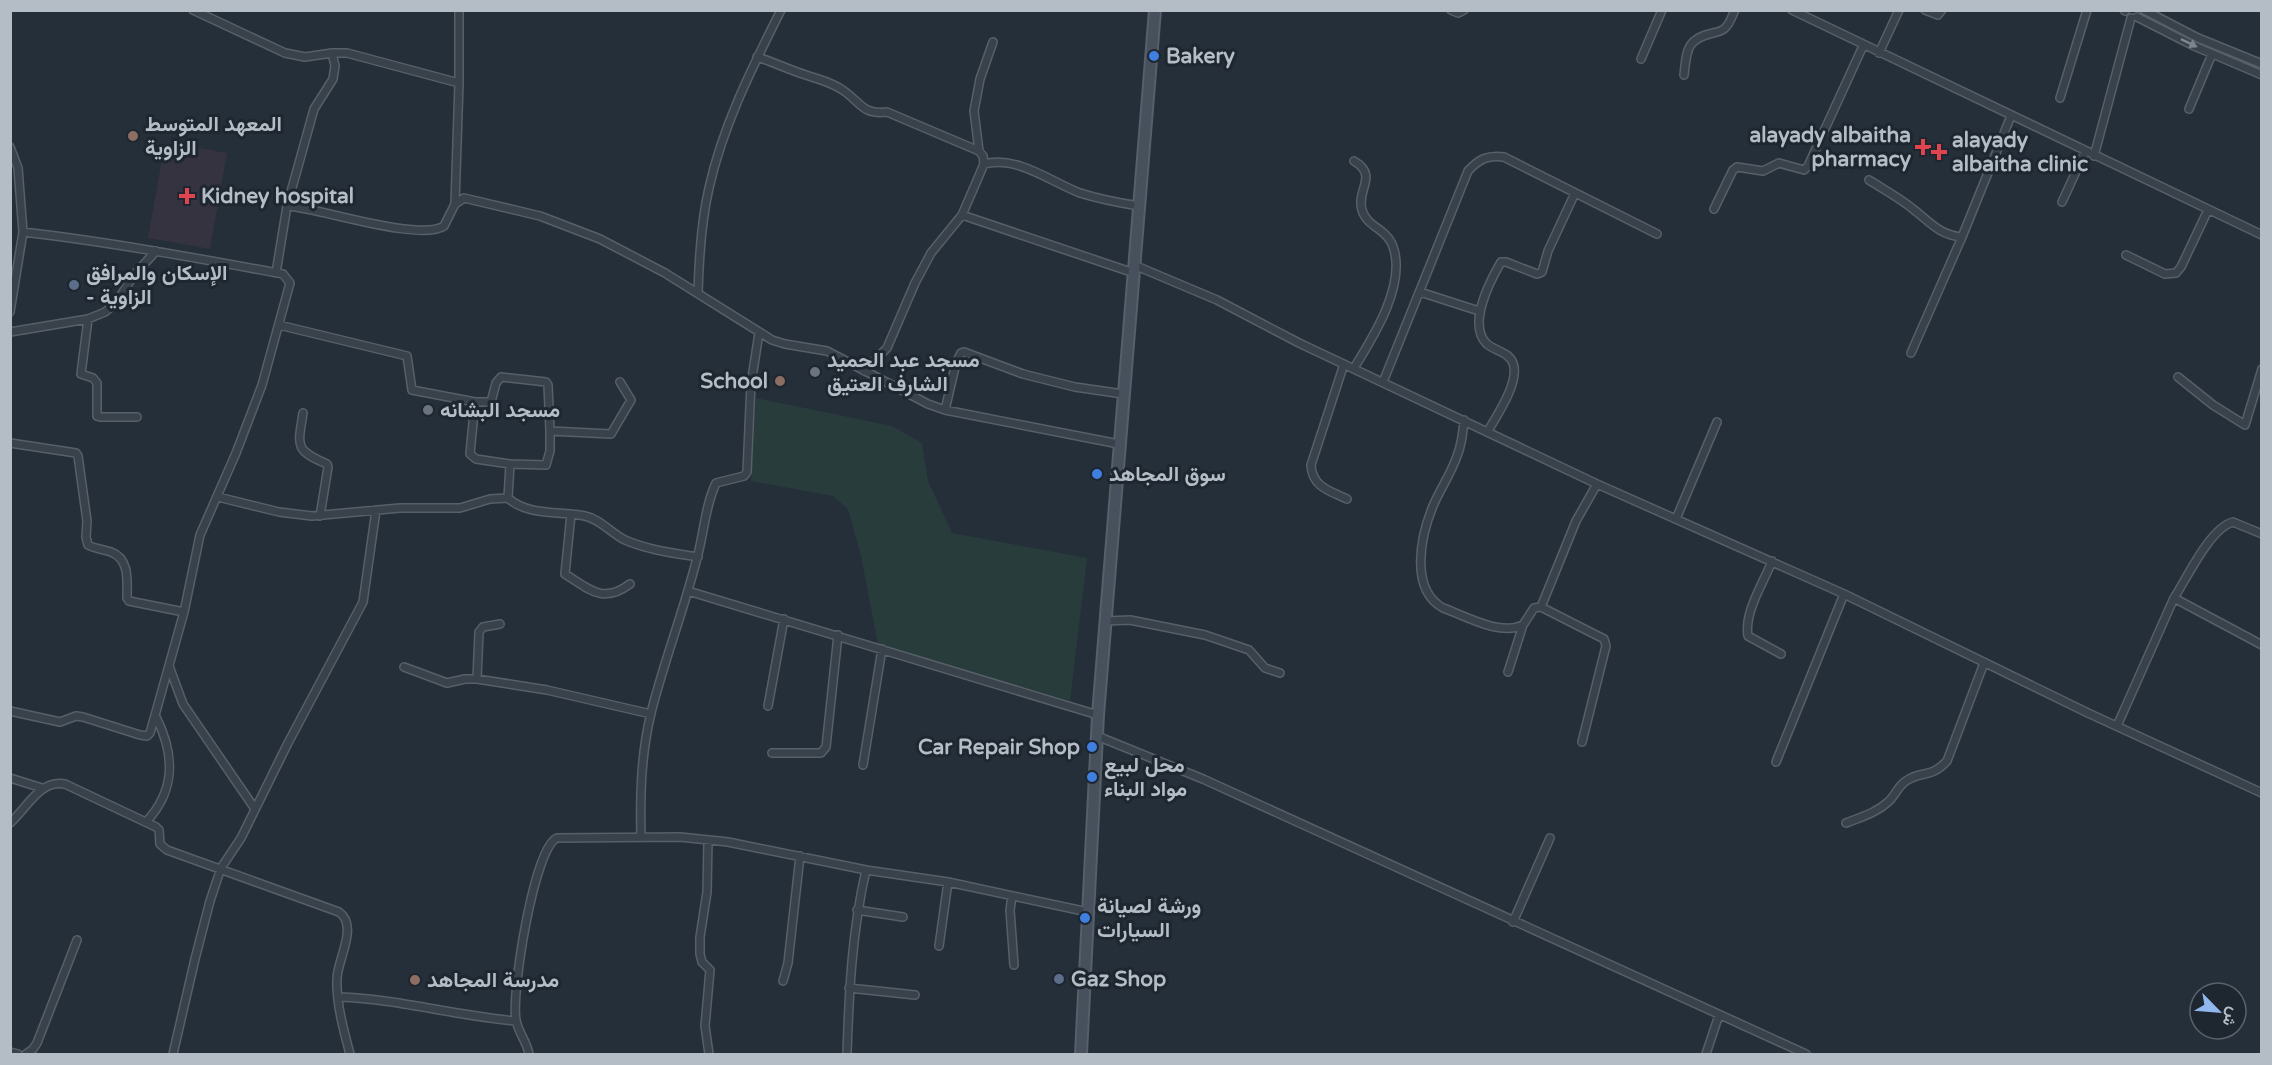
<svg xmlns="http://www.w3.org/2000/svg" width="2272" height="1065" font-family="'Varela Round',Vazirmatn,sans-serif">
<rect width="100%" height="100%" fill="#252f3a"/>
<path fill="#34333f" d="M165 142 227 153 210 249 148 238Z"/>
<path fill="#283c3c" d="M756 398 892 426 922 443 928 481 952 533 1087 558 1070 701 878 644 861 556 848 509 833 496 751 481Z"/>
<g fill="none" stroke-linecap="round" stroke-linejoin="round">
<defs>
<path id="minor" d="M193 10 285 53 305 57 332 53 335 66 333 79 314 109 287 206 276 273
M1451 10 1458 13 1464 10
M1792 10 2262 235
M1925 10 1938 15 1942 10
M2124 10 2125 11
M2144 10 2198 38 2262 64
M2137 17 2194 46 2262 75
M332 53H347L459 83
M1879 53 1899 10
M757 57C774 62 789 70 806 75 820 80 832 82 844 91 861 103 863 115 887 112L979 151 983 156 984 164
M1641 59 1662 10
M1684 75C1687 50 1686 39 1713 33 1718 32 1723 31 1726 27 1730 23 1732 16 1735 10
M2060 98 2087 10
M2189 109 2212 54
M10 147 18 168 23 232 10 312
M979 151 974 111 980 79 993 42
M2094 156 2131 18
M1354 161C1379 176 1356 189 1362 210 1367 227 1385 228 1392 244 1408 282 1374 336 1354 368
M1869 180C1883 189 1900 198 1913 209 1930 222 1939 235 1962 237
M2062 202 2085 152
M455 204 459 83V10
M287 206C320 208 419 242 444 226L455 204 464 198 540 216 600 239 665 273 772 340 785 344 827 351 928 404 945 410 1119 444
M1714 209 1733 170 1737 167 1763 171 1779 163 1804 170 1808 166 1863 46
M962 215 1134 273
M2126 255 2165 274 2176 273 2181 267 2208 210
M1134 265 1217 300 1299 343 1597 484 1844 594 2088 713 2262 793
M1420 292 1479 311
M698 293C699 258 701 222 709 188 723 125 752 68 781 10
M88 319 81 374 93 378 97 383V416L100 417H137
M279 325 407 356 412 390 475 402 470 454 476 459 510 464 508 498
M10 332 88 319 105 312 116 303 134 275 156 251
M1911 353 1962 237 2011 116
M1344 364 1311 465C1312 487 1330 491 1347 499
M864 371 887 348 915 283 931 253 962 215 984 164C1017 155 1051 182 1080 193 1099 199 1120 203 1139 206
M2178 377 2213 405 2245 425 2262 369
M1383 382 1468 171C1479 159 1487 155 1504 157L1657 234
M475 402H491L496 383 501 377 546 382 548 385 550 431 611 434 631 400 620 382
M945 410 956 363 961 353 964 352 1023 374 1075 387 1123 394
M303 413C298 446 294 450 327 464L328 467 320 516
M1464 420C1463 433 1462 444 1457 456 1451 474 1440 489 1433 506 1421 535 1409 589 1443 608 1466 616 1499 636 1523 625
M1488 431C1497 415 1520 382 1513 363 1509 352 1495 351 1487 344 1467 325 1490 281 1501 262H1506L1537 274 1542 272 1548 251 1575 193
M10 443 76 453 78 456 87 521 86 537 88 545C95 549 103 549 111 552 130 559 127 581 127 598L129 601 184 612
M510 464 546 465 550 451V431
M218 497 279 512 312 516 400 508H460L490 499 508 498C527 516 561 511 585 516 600 519 611 533 625 540 648 550 673 553 698 557
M571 514 565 574C590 590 603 604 630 584
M1676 519 1717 422
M1772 561C1763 584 1744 612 1748 636L1781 654
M688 591 1098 715
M2174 598C2187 578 2210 528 2233 522L2262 534
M1541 607 1576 521 1597 484
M1105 621 1130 620 1205 635 1249 650 1265 668 1280 673
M169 666 183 704 255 809
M404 667 447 683 465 679H477L547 690 651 714
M1508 672 1523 625 1534 608 1541 607 1604 639 1606 646 1582 742
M477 679 479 632 483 627 500 624
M768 706 784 619
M10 711 60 722 76 716 83 717 140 735 147 736 150 733 184 612 200 535 236 453 262 385 290 283 283 274C196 258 110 242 23 232
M2117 726 2174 598 2262 645
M1097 736 1203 779 1806 1054
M772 753H821L826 747 838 635
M1776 762 1844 594
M863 765 882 649
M10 778 42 788
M146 822C176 790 175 755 156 717
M10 823C27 808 40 779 65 784L156 827 159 830 160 844 167 850 339 912C359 926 337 960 337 979 336 1003 344 1032 350 1054
M1846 823C1861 817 1876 813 1888 802 1895 796 1898 786 1906 781 1922 770 1930 779 1947 761L1984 663
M641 837C640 795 641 754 651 713 664 661 684 610 697 558 704 533 705 506 716 483L744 476 747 472 751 384 759 333
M708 840 707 892 700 937V954L702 962 710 970 705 1026 709 1054
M1012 896 1010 910 1014 965
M857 910 903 917
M1513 922 1550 838
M939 946 948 882
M783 981 788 963 800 856
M849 988 915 995
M339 997C399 999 456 1016 516 1021
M10 1052 18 1054
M26 1054 33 1049 37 1043 77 940
M173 1054 195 959 210 901 221 868 241 838 288 743 363 602 376 510
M529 1054C527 1042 518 1032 516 1020 511 993 534 848 557 838L680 837 728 842 866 870 948 882 1088 912
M847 1054C849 992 852 931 866 870
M1706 1054 1719 1015"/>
<path id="secondary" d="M1081 1054 1098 715 1155 10"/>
</defs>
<use href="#minor" stroke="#575f68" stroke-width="10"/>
<use href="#secondary" stroke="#575f68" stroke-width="14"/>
<use href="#minor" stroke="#39414a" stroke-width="7"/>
<use href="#secondary" stroke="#47505d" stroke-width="10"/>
</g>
<defs><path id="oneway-solid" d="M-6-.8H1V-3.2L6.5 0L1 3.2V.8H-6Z" transform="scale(1.5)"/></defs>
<use fill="#7d858e" href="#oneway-solid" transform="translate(2189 43) rotate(26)"/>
<g fill="#3f7fe0" stroke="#1e262f" stroke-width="2">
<circle cx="1154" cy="56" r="6"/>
<circle cx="1097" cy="474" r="6"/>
<circle cx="1092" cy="747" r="6"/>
<circle cx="1092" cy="777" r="6"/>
<circle cx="1085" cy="918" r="6"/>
</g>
<g fill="#8d6e63" stroke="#1e262f" stroke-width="2">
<circle cx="133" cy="136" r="6"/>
<circle cx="780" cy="381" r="6"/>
<circle cx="415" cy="980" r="6"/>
</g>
<g fill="#e0444e" stroke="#1e262f" stroke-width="2">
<path d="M1920 138h6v6h6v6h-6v6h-6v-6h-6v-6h6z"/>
<path d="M1936 143h6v6h6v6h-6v6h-6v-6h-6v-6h6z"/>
<path d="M184 187h6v6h6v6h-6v6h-6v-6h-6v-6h6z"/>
</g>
<g fill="#5c6f8a" stroke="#1e262f" stroke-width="2">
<circle cx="74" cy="285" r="6"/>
<circle cx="1059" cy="979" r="6"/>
</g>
<g fill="#6b7280" stroke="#1e262f" stroke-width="2">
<circle cx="815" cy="372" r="6"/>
<circle cx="428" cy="410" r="6"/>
</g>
<g text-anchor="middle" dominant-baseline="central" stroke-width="6" stroke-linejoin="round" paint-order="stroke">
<g font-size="21" font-weight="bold" fill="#b4bcc6" stroke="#1e262f" text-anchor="start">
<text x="1166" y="56">Bakery</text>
<text x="145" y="124">المعهد المتوسط<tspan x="145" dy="24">الزاوية</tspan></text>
<text x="1911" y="135" text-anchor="end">alayady albaitha<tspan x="1911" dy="24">pharmacy</tspan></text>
<text x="1952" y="140">alayady<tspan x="1952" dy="24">albaitha clinic</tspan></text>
<text x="201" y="196">Kidney hospital</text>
<text x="86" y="273">الإسكان والمرافق<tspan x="86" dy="24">- الزاوية</tspan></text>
<text x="827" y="360">مسجد عبد الحميد<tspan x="827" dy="24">الشارف العتيق</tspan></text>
<text x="768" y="381" text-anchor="end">School</text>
<text x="440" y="410">مسجد البشانه</text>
<text x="1109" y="474">سوق المجاهد</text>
<text x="1080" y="747" text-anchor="end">Car Repair Shop</text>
<text x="1104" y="765">محل لبيع<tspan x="1104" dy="24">مواد البناء</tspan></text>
<text x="1097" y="906">ورشة لصيانة<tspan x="1097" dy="24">السيارات</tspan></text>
<text x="1071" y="979">Gaz Shop</text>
<text x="427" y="980">مدرسة المجاهد</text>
</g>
</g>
<rect width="2272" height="1065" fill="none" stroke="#b4bcc6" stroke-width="24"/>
<g transform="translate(2218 1011) rotate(115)"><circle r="28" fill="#1e262f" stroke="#5a626b" stroke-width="1.5"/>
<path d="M0-4.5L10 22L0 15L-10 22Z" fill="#91b8ee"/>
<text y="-9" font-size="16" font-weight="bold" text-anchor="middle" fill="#b4bcc6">ش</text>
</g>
</svg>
